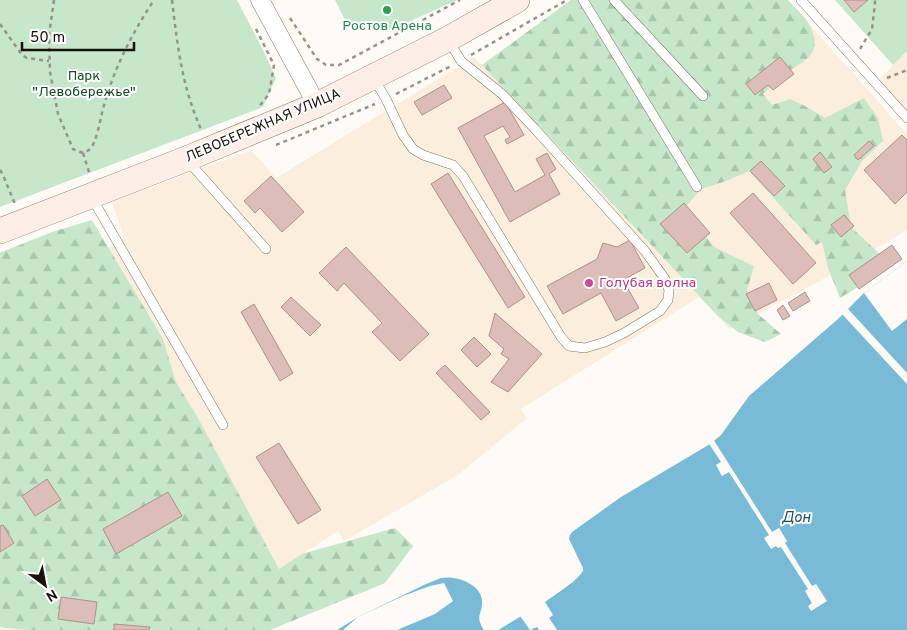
<svg xmlns="http://www.w3.org/2000/svg" width="907" height="630" font-family="Overpass,sans-serif">
<defs>
<pattern id="forest-firs" width="22" height="20" patternUnits="userSpaceOnUse" patternTransform="scale(1.25)"><rect width="22" height="20" fill="#c7e7cb"/><path d="M5 1l3.5 6h-7zM16 11l3.5 6h-7z" fill="#aac5ad"/></pattern>
</defs>
<rect width="100%" height="100%" fill="#fefbf6"/>
<path fill="#fceedc" d="M571 0H788L907 134V230L842 269 730 329 699 297 521 409 527 418 458 475 344 541 338 531 304 553 395 528 413 546 385 583 270 630H0V252L52 232 92 220 108 248 124 238 112 202 251 150 276 178 474 57 482 65Z
M907 51V113L878 81Z"/>
<path fill="url(#forest-firs)" d="M571 0H788C794 7 804 15 809 24 825 55 804 60 784 75 776 81 770 88 763 94L772 105 790 99 805 106 825 118 864 98 878 118 883 141 862 161 845 190 851 227 884 258 876 276 840 298 828 268 822 242 816 245 749 171 726 181 701 189 684 209 714 247 754 266 747 290 758 314 781 334 765 342 738 332 719 317 482 65Z
M92 220 163 339 176 382 198 418 279 569 302 554 395 528 413 546 385 583 270 630H30L0 627V253L52 232Z"/>
<path fill="#c7e7cb" d="M0 0H237L263 50 276 78 263 107 0 207Z
M335 0H457L391 30 345 20Z
M835 0H907V51L893 65Z"/>
<path fill="#79bbd7" d="M907 261V630H498C518 618 539 605 559 592 567 586 577 580 583 571V568L569 539 570 535 572 532 621 497 710 444 721 435 749 396 838 319 864 293Z
M441 578C444 578 449 577 453 578 464 579 481 587 482 600 483 615 474 615 484 630H337L358 617 426 584Z"/>
<path fill="#fefbf6" d="M907 261V319L892 331 864 293Z
M848 309 907 373V384L842 314Z
M713 439 772 532 779 528 787 541 785 543 812 586 816 584 827 601 811 611 808 606 812 603 805 591 808 589 781 547 778 548 776 546 771 549 764 538 769 535 729 472 722 476 716 465 721 462 708 442Z
M573 578 574 581 545 602 553 615 549 618 557 630H539L537 627 530 630 520 616 498 630H495L496 628 543 600Z
M444 583 453 601 435 614 397 630H344V629L358 617 403 596 430 586Z"/>
<path fill="#dcbdb8" stroke="#ae908b" d="M844 0H868L854 12Z
M780 57 794 74 773 90 768 85 755 95 746 84Z
M444 85 452 98 422 115 414 102Z
M505 102 524 135 507 144 505 140 510 137 503 126 484 136 515 192 545 175 536 159 547 153 556 169 549 174 560 194 510 222 458 128Z
M902 135 907 140V192L895 204 864 170Z
M869 141 874 146 858 160 854 155Z
M820 152 832 167 824 173 813 159Z
M761 161 785 186 774 196 750 171Z
M448 173 525 297 508 308 431 184Z
M271 176 304 212 282 232 260 208 255 213 244 201Z
M753 193 816 263 793 284 730 213Z
M684 203 710 233 687 253 660 224Z
M844 215 854 226 841 237 831 225Z
M630 240 645 268 623 280 639 308 616 321 601 293 563 314 547 286 597 259 603 243 617 247Z
M892 245 902 259 859 289 849 275Z
M346 247 429 334 400 361 372 332 382 323 344 283 337 291 319 273Z
M769 283 777 300 755 311 746 294Z
M805 292 810 301 793 311 788 303Z
M291 297 321 325 310 336 281 307Z
M254 304 293 373 280 381 241 312Z
M783 305 790 316 783 320 777 310Z
M495 313 542 354 508 392 491 382 509 359 501 354 504 349 489 336Z
M474 337 491 354 477 367 461 350Z
M445 365 490 412 481 420 436 373Z
M279 443 321 510 298 524 256 457Z
M47 479 61 500 35 516 22 496Z
M168 492 182 516 116 554 103 529Z
M3 525 14 543 0 552V526Z
M61 597 97 602 94 624 58 619Z
M114 624 150 627 149 630H114Z"/>
<g fill="none" stroke-linecap="round" stroke-linejoin="round">
<defs>
<path id="lane" d="M583 0 697 187
M614 0 703 96
M801 0 907 118
M374 79 386 99 403 135 413 149 423 155 453 165 463 176 561 337 569 346 585 348 605 342 624 333 660 311 668 300 669 290 665 279 645 251 535 129 502 94 461 61 449 41
M188 161 266 249
M92 198 223 425"/>
<path id="street" d="M260 0 317 105"/>
<path id="secondary" d="M0 231 186 159 317 105 448 39 517 0"/>
</defs>
<use href="#lane" stroke="#82725d" stroke-width="10"/>
<use href="#street" stroke="#82725d" stroke-width="19"/>
<use href="#secondary" stroke="#82725d" stroke-width="26"/>
<path stroke="#96928c" stroke-width="2.5" stroke-dasharray="4 4" stroke-linecap="butt" d="M54 0 49 35 50 72 58 114 73 149 83 153C85 152 88 151 90 149 96 144 100 121 102 113 112 72 131 35 154 0
M172 0C176 34 180 70 191 103 194 113 198 122 202 132
M290 18 317 59 326 65H339L460 0
M0 24 22 55 27 58 49 61
M256 29 274 65 271 83 269 94 258 108
M860 49 872 29 875 3V0
M471 55 567 0
M887 78 907 70
M396 94 451 66
M276 145 375 104
M83 153 90 175
M0 170 3 175 15 204"/>
<use href="#lane" stroke="#fff" stroke-width="9"/>
<use href="#street" stroke="#fff" stroke-width="18"/>
<use href="#secondary" stroke="#fdeee8" stroke-width="25"/>
</g>
<circle fill="#2e9e5b" stroke="#fff" stroke-width="2" cx="387" cy="10" r="5"/>
<circle fill="#d1479c" stroke="#fff" stroke-width="2" cx="589" cy="283" r="5"/>
<g text-anchor="middle" dominant-baseline="central" stroke-width="4" stroke-linejoin="round" paint-order="stroke">
<g font-size="14" fill="#27864d" stroke="#fff">
<text x="387" y="26">Ростов Арена</text>
</g>
<g font-size="14" fill="#164b24" stroke="#fff">
<text x="84" y="76">Парк<tspan x="84" dy="16">"Левобережье"</tspan></text>
</g>
<g font-size="14" fill="#18120a" stroke="#fff">
<text transform="translate(263 126) rotate(-23)">ЛЕВОБЕРЕЖНАЯ УЛИЦА</text>
</g>
<g font-size="14" fill="#b23c85" stroke="#fff" text-anchor="start">
<text x="599" y="283">Голубая волна</text>
</g>
<g font-size="15" font-style="italic" fill="#1c5266" stroke="#fff">
<text x="796" y="518">Дон</text>
</g>
</g>
<g transform="translate(45 585) rotate(148)" stroke="#ffffff" stroke-width="4" paint-order="stroke">
<path d="M0-4L9 19L0 12L-9 19Z" fill="#18120a"/>
<text y="-8" font-size="14" font-weight="bold" text-anchor="middle" fill="#18120a">N</text>
</g>
<path d="M22 42v8h112v-8" fill="none" stroke="#18120a" stroke-width="2.5"/>
<text x="30" y="42" font-size="15" fill="#18120a" stroke="#ffffff" stroke-width="4" paint-order="stroke">50 m</text>
</svg>
